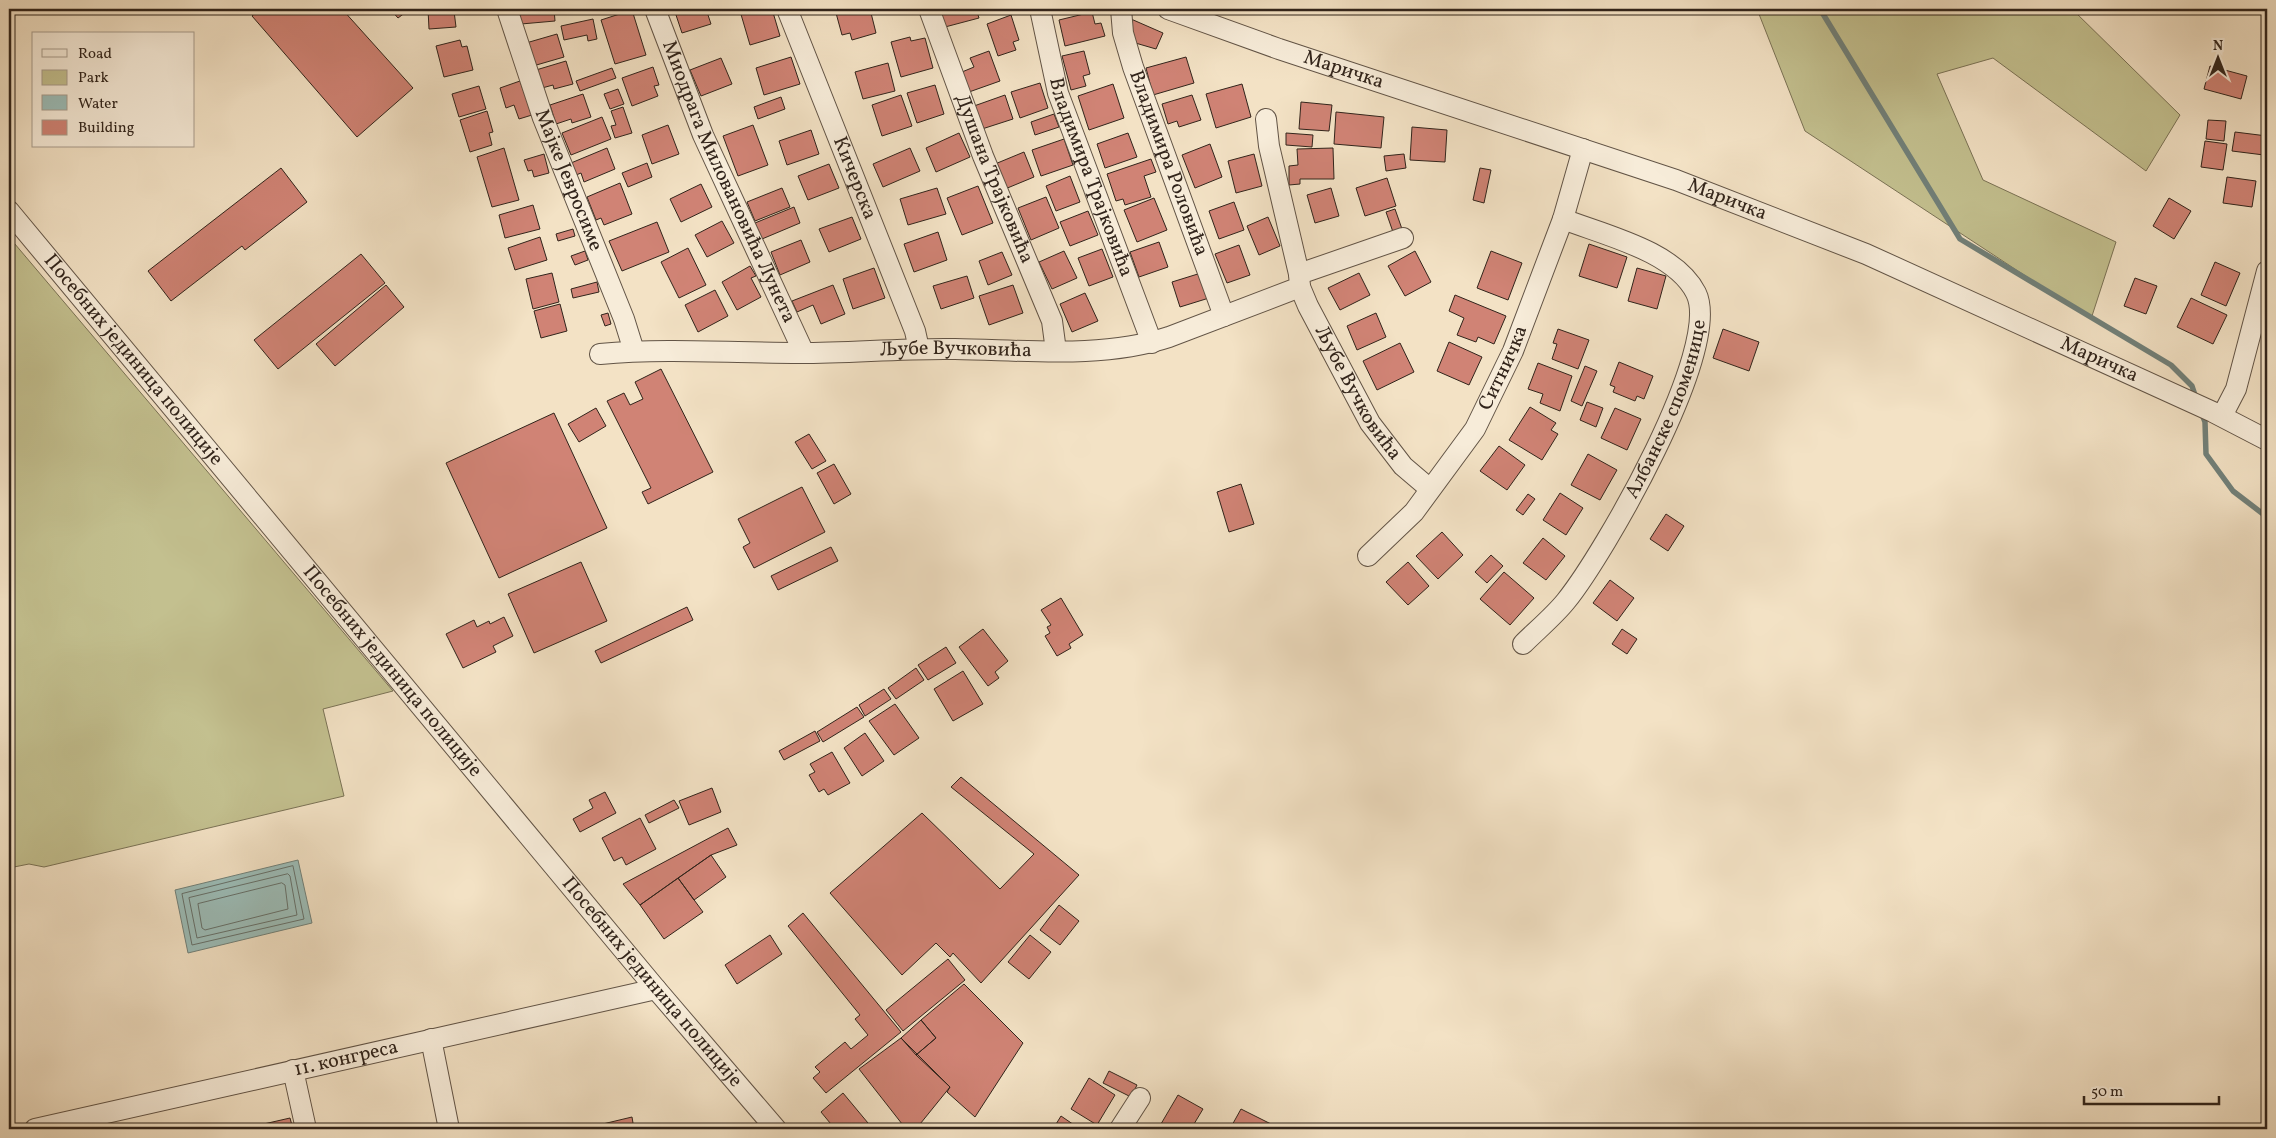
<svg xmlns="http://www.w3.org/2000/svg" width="2276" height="1138" font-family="Vollkorn,serif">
<rect width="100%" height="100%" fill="#f3e2c5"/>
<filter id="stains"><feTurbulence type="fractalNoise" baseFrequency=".004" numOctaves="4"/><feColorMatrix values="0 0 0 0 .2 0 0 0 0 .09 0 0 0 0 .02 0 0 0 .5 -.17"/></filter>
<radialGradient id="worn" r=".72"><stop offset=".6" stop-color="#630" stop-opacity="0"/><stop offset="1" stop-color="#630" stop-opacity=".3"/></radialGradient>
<path fill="#c3c08f" stroke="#7a7255" d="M1757 9H2072L2180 115 2146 171 1993 58 1937 74 1983 180 2116 242 2091 319 1805 131Z
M9 237 393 691 323 709 344 796 44 867 29 864 9 868Z"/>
<path fill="#9cbdb8" stroke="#718079" d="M298 860 312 923 188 953 175 890Z"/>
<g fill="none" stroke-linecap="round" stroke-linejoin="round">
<path stroke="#66706a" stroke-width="1" d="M293 866 304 919 192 945 182 894Z
M288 874 290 876 297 915 197 938 189 898Z
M282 883 285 885 288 909 205 930 202 928 198 904Z"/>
<path stroke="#718079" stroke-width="5.5" d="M1820 9 1960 239 2171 365 2192 386 2196 398
M2202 414 2205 422 2206 454 2233 491 2267 517"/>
</g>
<path fill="#d08375" stroke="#31241b" d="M9 9H22L9 19Z
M260 9H342L413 88 357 137 252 16Z
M390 9H410L398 18Z
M428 9H458L454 11 456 27 429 29Z
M519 9H554L555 21 521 24Z
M674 9H706L711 24 682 33Z
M749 9H772L780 36 750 45 740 11Z
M840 9H870L876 33 852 40 850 33 842 35 836 13 841 12Z
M935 9H976L979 18 945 27Z
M632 10 646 55 615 64 601 20Z
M1092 12 1095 24 1101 23 1105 36 1065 46 1059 20Z
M1011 15 1019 40 1013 42 1016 50 998 56 987 24Z
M593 19 597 39 588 41 587 35 564 40 561 26Z
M1131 19 1163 33 1156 49 1132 42Z
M557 34 564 57 533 66 526 43Z
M910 37 911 41 925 38 933 68 901 77 891 42Z
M460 40 462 47 467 46 473 70 444 77 436 46Z
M989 51 1000 81 969 92 962 72 974 67 970 58Z
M1084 51 1090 74 1083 76 1086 86 1071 90 1062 56Z
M791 57 800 84 764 95 756 68Z
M1186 57 1194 83 1153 95 1146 68Z
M721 58 732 84 701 96 690 70Z
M566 61 573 84 554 89 553 85 542 88 536 70Z
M888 63 895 91 863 99 855 72Z
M2210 66 2247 76 2241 99 2204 89Z
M653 67 659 85 654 86 658 96 632 106 622 78Z
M612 68 616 78 580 91 576 81Z
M520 81 532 115 519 119 514 105 506 108 500 88Z
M1040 83 1048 108 1020 118 1011 92Z
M1113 84 1124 118 1089 130 1078 96Z
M1242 84 1251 117 1216 128 1206 94Z
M935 85 944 114 917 123 907 93Z
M479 86 486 109 459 117 452 94Z
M618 89 624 104 610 109 604 94Z
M583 94 591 117 572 123 571 119 556 124 550 105Z
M901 95 912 126 882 136 872 105Z
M1005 95 1013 119 982 129 974 106Z
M1192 95 1201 120 1179 127 1177 121 1168 124 1162 104Z
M781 97 785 109 758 119 754 107Z
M1301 102 1332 105 1329 131 1299 129Z
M623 107 632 133 615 138 611 126 616 125 611 111Z
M487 111 493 132 489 133 492 145 470 152 460 120Z
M1336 112 1384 117 1381 148 1334 144Z
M1054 114 1059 127 1035 135 1031 122Z
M602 117 611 139 571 155 562 133Z
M2208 120 2226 121 2224 141 2206 139Z
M668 125 679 154 652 164 642 135Z
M753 125 768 165 738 176 723 136Z
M1412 127 1447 130 1445 162 1410 160Z
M811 130 819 154 787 165 779 141Z
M2235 132 2267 136 2264 155 2232 151Z
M959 133 970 157 936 172 926 148Z
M1128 133 1137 157 1105 168 1097 144Z
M1286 133 1313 135 1312 147 1286 145Z
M1064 139 1073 165 1041 176 1032 150Z
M2205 141 2227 144 2223 170 2201 167Z
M1210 144 1222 177 1195 188 1182 155Z
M504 148 519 200 492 207 477 157Z
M607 148 615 169 584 182 581 173 576 175 571 163Z
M910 148 920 171 883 187 873 164Z
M1333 148 1334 179H1300V184L1289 185V166L1298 165 1297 149Z
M1024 152 1034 177 1005 189 995 164Z
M544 154 549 173 534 177 532 170 528 171 524 160Z
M1254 154 1262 186 1236 193 1228 161Z
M1404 154 1406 168 1386 171 1384 156Z
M1151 159 1156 172 1144 176 1151 197 1125 205 1123 199 1116 201 1107 174Z
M647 163 652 177 628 187 622 173Z
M829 164 839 188 808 200 798 176Z
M281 168 307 202 245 250 242 246 171 301 148 271Z
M1480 168 1491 170 1484 203 1473 200Z
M1070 176 1080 202 1056 211 1046 186Z
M2227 177 2256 181 2252 207 2223 203Z
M1387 178 1396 206 1365 216 1356 188Z
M620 183 632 214 604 225 601 218 596 220 587 197Z
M701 184 712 207 681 222 670 199Z
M978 186 993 223 962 235 947 198Z
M782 188 790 207 755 221 747 202Z
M937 188 946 214 908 225 900 199Z
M1331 188 1339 216 1315 223 1307 195Z
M1046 197 1059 228 1031 240 1018 208Z
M1154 198 1167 230 1137 242 1124 210Z
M2169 198 2191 211 2174 239 2153 226Z
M1234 202 1244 230 1219 239 1209 211Z
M533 205 540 229 505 238 499 215Z
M794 207 800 223 762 239 755 223Z
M1395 209 1402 229 1393 232 1386 212Z
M1088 211 1098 235 1070 246 1060 222Z
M852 217 861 239 829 252 819 229Z
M1268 217 1280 246 1259 255 1247 226Z
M722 221 734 243 707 257 695 235Z
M657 222 669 252 622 271 609 241Z
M573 229 575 236 558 241 556 234Z
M938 232 947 260 914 272 904 244Z
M540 237 547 260 515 270 508 248Z
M801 240 810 262 780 275 771 252Z
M1159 242 1168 267 1139 277 1130 252Z
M1589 244 1627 257 1617 288 1579 276Z
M1239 245 1250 275 1227 283 1215 254Z
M688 248 706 285 679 298 661 262Z
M1102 249 1113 277 1089 286 1078 258Z
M585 251 588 260 575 265 571 256Z
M1064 251 1077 278 1052 289 1039 262Z
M1415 251 1431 282 1405 296 1388 266Z
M1491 251 1522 263 1508 300 1477 288Z
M1002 252 1012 275 988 285 979 261Z
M361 254 385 283 278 369 254 340Z
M2215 262 2240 273 2226 306 2201 295Z
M750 266 756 276 751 278 761 297 737 310 722 282Z
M874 268 885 298 853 309 843 279Z
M1637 268 1666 276 1657 309 1628 301Z
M552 273 559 302 533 309 526 279Z
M1201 273 1209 298 1180 307 1172 282Z
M1359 273 1370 295 1340 310 1328 288Z
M967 276 974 298 941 309 933 286Z
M2135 278 2157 286 2146 314 2124 306Z
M597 282 599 292 573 298 571 289Z
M386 285 404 307 335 366 316 344Z
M833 285 845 314 821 324 813 305 797 312 792 301Z
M1013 285 1023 313 989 325 979 296Z
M715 290 728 316 698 332 685 305Z
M1085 293 1098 321 1072 332 1060 304Z
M1455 295 1506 316 1494 344 1478 337 1476 342 1457 335 1464 318 1449 311Z
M2191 298 2227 315 2213 344 2177 327Z
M560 304 567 331 541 338 534 311Z
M608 313 611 324 605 326 601 315Z
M1376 313 1386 337 1357 350 1347 326Z
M1558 329 1589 340 1578 369 1552 359 1557 344 1553 343Z
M1723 329 1759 342 1749 371 1713 358Z
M1449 342 1482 357 1469 385 1437 371Z
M1400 343 1414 372 1377 390 1363 361Z
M1619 362 1653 376 1644 399 1637 396 1635 401 1613 392 1615 387 1610 385Z
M1538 363 1572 376 1560 411 1540 403 1543 394 1528 389Z
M1585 366 1597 371 1582 406 1571 401Z
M661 369 713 472 648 504 642 492 651 488 607 401 624 393 630 405 643 399 635 382Z
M1587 402 1603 408 1596 427 1580 420Z
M1530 407 1556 423 1551 430 1558 434 1542 460 1509 440Z
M596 408 606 426 579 442 568 424Z
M1615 408 1641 419 1627 450 1601 438Z
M554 413 607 528 499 578 446 463Z
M809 434 826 461 812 469 795 442Z
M1499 446 1525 465 1507 490 1480 471Z
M1588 454 1617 470 1600 500 1571 485Z
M834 464 851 494 834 504 817 473Z
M1241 484 1254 524 1229 532 1217 492Z
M802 487 825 532 754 568 743 547 750 543 738 519Z
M1560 493 1583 508 1566 535 1543 520Z
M1528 494 1535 499 1523 515 1516 510Z
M1666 514 1684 526 1668 551 1650 539Z
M1442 532 1463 555 1438 579 1416 556Z
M1543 538 1565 556 1546 580 1523 563Z
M831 547 838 561 778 590 771 576Z
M1491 555 1503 566 1487 583 1475 572Z
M581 562 607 621 534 653 508 594Z
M1408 562 1429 586 1408 605 1386 582Z
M1504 572 1534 598 1510 625 1480 599Z
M1610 580 1634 598 1617 621 1593 603Z
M1061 598 1083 635 1069 644 1071 648 1057 656 1045 636 1050 633 1047 627 1051 625 1041 610Z
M687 607 693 620 601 663 595 651Z
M504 617 513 636 493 646 496 652 463 668 446 634 474 620 477 627 489 621 490 624Z
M983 629 1008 661 995 672 999 678 988 686 959 647Z
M1622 629 1637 639 1627 654 1612 644Z
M946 647 956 663 928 680 918 665Z
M916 668 924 680 896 699 888 688Z
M963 671 983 704 953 721 934 689Z
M884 689 891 699 865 716 859 705Z
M895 704 919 738 894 755 869 721Z
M857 707 864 717 823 742 817 732Z
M815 731 820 741 784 760 779 751Z
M865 733 884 761 862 776 844 748Z
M832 752 850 783 828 795 824 789 819 792 809 775 815 772 810 764Z
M961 777 1079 875 981 983 953 953 950 957 936 943 902 975 830 893 922 813 1000 889 1034 854 951 787Z
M712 788 721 812 689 825 679 801Z
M605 792 616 813 580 832 573 819 593 808 589 800Z
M674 800 679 808 649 823 645 815Z
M640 818 656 849 626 865 622 857 614 861 602 838Z
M728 828 737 845 711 855 640 905 623 884Z
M711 855 726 877 694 900 678 878Z
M678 878 703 912 664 939 640 905Z
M1059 905 1079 921 1060 945 1040 930Z
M803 913 901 1032 826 1093 813 1078 820 1072 815 1067 845 1042 851 1049 868 1035 855 1019 860 1015 788 926Z
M770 935 782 954 737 984 725 965Z
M1030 935 1051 952 1029 979 1008 962Z
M948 959 965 980 903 1031 886 1010Z
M964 984 1023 1043 975 1117 947 1092 950 1087 916 1055 936 1038 921 1020Z
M921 1020 936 1038 916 1055 901 1038Z
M901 1038 950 1087 916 1129H906L859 1069Z
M1109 1071 1137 1085 1131 1097 1103 1083Z
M1089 1078 1115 1095 1097 1125 1071 1109Z
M843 1093 873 1129H835L821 1112Z
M1178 1095 1203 1109 1191 1129H1158Z
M1241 1109 1281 1129H1236L1231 1127Z
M1061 1116 1080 1129H1053Z
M632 1117 634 1129H587L586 1128Z
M290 1118 293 1129H242Z"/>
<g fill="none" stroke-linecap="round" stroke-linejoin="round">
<defs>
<g id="minor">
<path id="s1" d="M507 9 543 118 624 319 634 351"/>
<path id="s2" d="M655 9 703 135 804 353"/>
<path id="s3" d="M787 9 915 331 919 349"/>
<path id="s4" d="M929 9 983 156 1052 321 1056 351"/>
<path id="s5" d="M1040 9 1058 93 1152 343"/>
<path id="s6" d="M1121 9 1123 33 1133 67 1224 316"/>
<path id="s7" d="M1168 9 1279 49 1676 180 1866 254 2213 412 2267 440"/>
<path d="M1266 119 1269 146 1299 274"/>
<path id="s8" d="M9 211 656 989 776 1129"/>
<path id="s9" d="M1300 287 1308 306 1370 423 1403 466 1430 489"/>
<path id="s10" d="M600 354C666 348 734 353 800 353 852 353 903 348 955 349 1025 350 1102 359 1169 337L1300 287 1299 274 1403 238"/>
<path d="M2222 416 2236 389 2267 271"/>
<path id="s11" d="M1368 556 1414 512 1475 429 1513 351 1563 219 1583 149"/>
<path id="s12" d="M1523 644C1537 630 1554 616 1566 601 1604 554 1723 348 1696 293 1675 251 1604 235 1563 219"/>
<path d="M431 1039 449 1129"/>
<path d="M293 1070 306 1129"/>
<path id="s13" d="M35 1129 656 989"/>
<path d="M1120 1129 1140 1098"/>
</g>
</defs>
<use href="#minor" stroke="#625446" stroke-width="22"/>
<use href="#minor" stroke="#f7ecd9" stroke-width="20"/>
</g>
<g text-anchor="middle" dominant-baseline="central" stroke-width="4.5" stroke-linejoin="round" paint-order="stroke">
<g font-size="20" fill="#31241b" stroke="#f7ecd9">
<text stroke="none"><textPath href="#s7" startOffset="186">Маричка</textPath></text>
<text stroke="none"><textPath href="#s6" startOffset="162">Владимира Роловића</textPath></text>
<text stroke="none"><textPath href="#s5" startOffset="176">Владимира Трајковића</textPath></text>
<text stroke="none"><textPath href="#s3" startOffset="182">Кичерска</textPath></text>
<text stroke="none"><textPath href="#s4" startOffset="182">Душана Трајковића</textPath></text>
<text stroke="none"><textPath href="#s1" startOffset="182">Мајке Јевросиме</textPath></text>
<text stroke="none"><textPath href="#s2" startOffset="188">Миодрага Миловановића Лунета</textPath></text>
<text stroke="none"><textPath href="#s7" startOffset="591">Маричка</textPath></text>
<text stroke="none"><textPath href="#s10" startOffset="356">Љубе Вучковића</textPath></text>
<text stroke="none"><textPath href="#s8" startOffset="194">Посебних јединица полиције</textPath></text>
<text stroke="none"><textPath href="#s7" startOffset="996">Маричка</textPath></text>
<text stroke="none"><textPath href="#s11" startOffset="234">Ситничка</textPath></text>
<text stroke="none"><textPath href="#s9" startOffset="121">Љубе Вучковића</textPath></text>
<text stroke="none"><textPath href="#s12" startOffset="279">Албанске споменице</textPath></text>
<text stroke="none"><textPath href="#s8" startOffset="599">Посебних јединица полиције</textPath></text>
<text stroke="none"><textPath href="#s8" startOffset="1004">Посебних јединица полиције</textPath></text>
<text stroke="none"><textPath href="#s13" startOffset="319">11. конгреса</textPath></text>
</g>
</g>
<rect width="2276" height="1138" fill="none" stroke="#f3e2c5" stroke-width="30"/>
<rect x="10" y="10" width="2256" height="1118" fill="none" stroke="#31241b" stroke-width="2.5"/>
<rect x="15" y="15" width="2246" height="1108" fill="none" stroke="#31241b"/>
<rect x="32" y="32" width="162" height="115" fill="#f7ecd9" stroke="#a89c8d"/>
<rect x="42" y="49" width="25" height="8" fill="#f7ecd9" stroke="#a89c8d"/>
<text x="78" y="58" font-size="15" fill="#31241b">Road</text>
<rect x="42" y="70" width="25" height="15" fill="#c3c08f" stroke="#a89c8d"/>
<text x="78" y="82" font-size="15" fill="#31241b">Park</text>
<rect x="42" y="95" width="25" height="15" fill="#9cbdb8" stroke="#a89c8d"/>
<text x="78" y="108" font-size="15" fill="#31241b">Water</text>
<rect x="42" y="120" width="25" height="15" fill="#d08375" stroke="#a89c8d"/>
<text x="78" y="132" font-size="15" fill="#31241b">Building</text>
<g transform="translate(2218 58)" stroke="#f7ecd9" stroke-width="4" paint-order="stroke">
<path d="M0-4L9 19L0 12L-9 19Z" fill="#31241b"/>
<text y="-8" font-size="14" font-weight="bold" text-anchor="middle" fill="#31241b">N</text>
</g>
<path d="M2084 1096v8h135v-8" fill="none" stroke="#31241b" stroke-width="2.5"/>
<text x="2091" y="1096" font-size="15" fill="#31241b" stroke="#f7ecd9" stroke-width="4" paint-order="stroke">50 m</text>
<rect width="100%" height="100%" filter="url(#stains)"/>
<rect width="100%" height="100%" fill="url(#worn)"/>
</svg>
